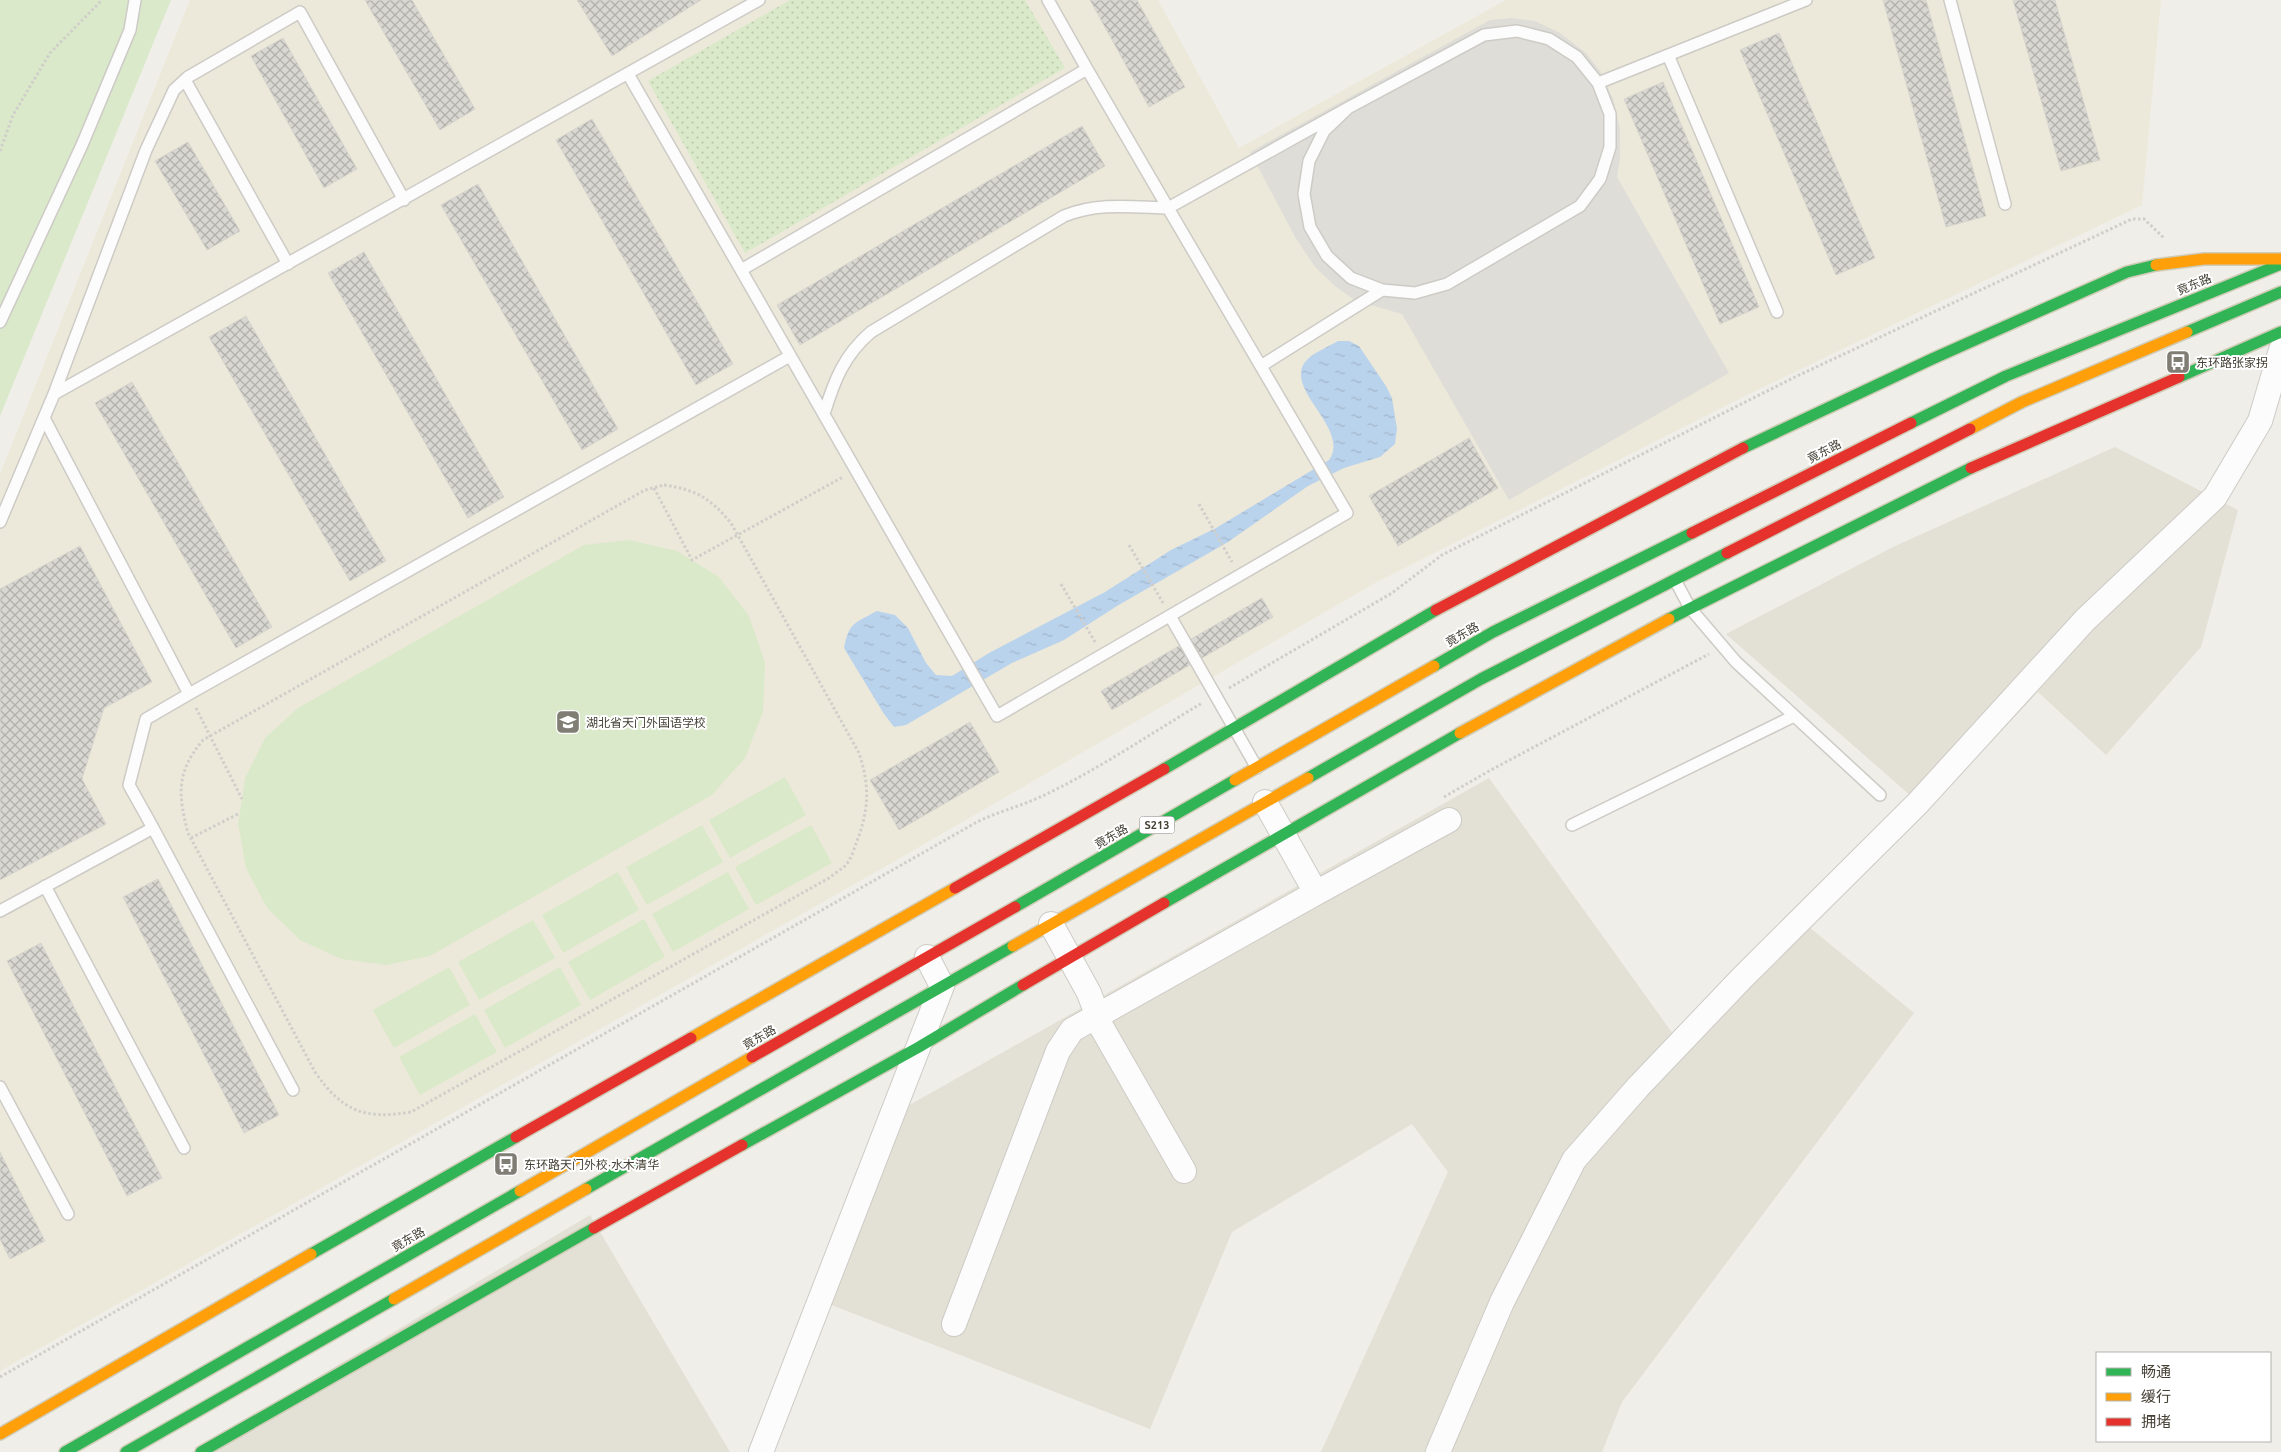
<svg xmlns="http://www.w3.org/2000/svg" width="2281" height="1452" font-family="Ubuntu,'Noto Sans SC',sans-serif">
<defs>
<pattern id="grass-dots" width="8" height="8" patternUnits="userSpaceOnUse" patternTransform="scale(1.25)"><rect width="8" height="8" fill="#dae9c9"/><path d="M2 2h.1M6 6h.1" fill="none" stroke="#bcc9ad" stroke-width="1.8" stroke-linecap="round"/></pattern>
<pattern id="water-ripples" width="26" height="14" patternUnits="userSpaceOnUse" patternTransform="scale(1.25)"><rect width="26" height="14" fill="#bad3ec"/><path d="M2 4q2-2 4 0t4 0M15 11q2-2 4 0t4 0" fill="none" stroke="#a1b6cb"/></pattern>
<pattern id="building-cross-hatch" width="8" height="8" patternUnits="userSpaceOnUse" patternTransform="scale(1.25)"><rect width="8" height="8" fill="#d8d7d1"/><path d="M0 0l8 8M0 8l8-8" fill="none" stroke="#b1b0aa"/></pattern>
</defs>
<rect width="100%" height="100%" fill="#efeee8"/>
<path fill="#e3e0d5" d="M2115 447 2238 510 2201 647 2106 755 2038 692 1927 810 1726 634 1893 547Z
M1489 778 1686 1052 1809 927 1914 1013 1622 1402 1602 1452H1321L1448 1172 1412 1124 1232 1232 1150 1429 829 1304 906 1107Z
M590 1215 730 1452H192Z"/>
<path fill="#ede9da" d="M190 0H1158L1239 148 1506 0H2161L2142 205 1749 394 1375 583 895 861 0 1371V474Z"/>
<path fill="url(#grass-dots)" d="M790 0H1025L1065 68 745 253 648 81Z"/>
<path fill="#dae9c9" d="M0 0H171L0 416Z
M629 540 677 551 719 577 749 616 765 663 763 712 745 758 712 795 430 956 386 965 341 959 300 940 267 908 246 868 238 823 242 799 245 778 265 738 298 708 584 545Z
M785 777 806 815 730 858 709 820Z
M702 825 723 862 647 905 626 867Z
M811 825 832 863 756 905 735 867Z
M618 872 639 910 563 953 542 915Z
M728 872 749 909 673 952 652 914Z
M644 919 665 957 590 1000 568 962Z
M533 920 555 958 479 1000 458 962Z
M449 967 470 1005 394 1048 373 1010Z
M560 967 581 1005 505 1048 484 1010Z
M475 1014 497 1052 420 1095 399 1057Z"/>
<path fill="#deddd8" d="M1512 18 1535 21 1560 33 1586 53 1600 71 1613 99 1620 129V159L1617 177 1729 373 1509 500 1402 314 1356 301 1335 286 1315 267 1295 237 1250 152 1490 20Z"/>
<path fill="url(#water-ripples)" d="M1338 341H1349L1359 346 1386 386 1392 398 1397 429 1395 444 1380 457 1344 468 1308 486 1228 542 1117 606 1064 640 1012 663 906 725 894 727 884 714 844 648C849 622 855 623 877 611L895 615 908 628 926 663 936 675 952 676 989 653 1105 592 1171 550 1216 528 1329 460C1351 429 1284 390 1305 362 1312 353 1328 347 1338 341Z"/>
<path fill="url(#building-cross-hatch)" stroke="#d7d5ce" d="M365 0H412L475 109 440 130Z
M577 0H701L612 56Z
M1090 0H1137L1185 87 1149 107Z
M1883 0H1926L1986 216 1946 227Z
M2013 0H2055L2100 160 2061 171Z
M1779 33 1875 258 1836 275 1740 50Z
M283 38 357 169 324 188 251 56Z
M1663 82 1759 307 1720 324 1624 99Z
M592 119 733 364 696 385 556 140Z
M1082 126 1105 166 800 345 777 305Z
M188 142 240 231 207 250 155 161Z
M478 184 618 429 582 450 441 205Z
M364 252 504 497 468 518 328 273Z
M246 316 386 561 350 581 209 337Z
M132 382 272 627 236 648 95 403Z
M1469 438 1498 488 1398 546 1369 496Z
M80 546 152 682 104 708 82 779 106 824 0 880V589Z
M1262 598 1273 617 1112 710 1101 691Z
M970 722 999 772 899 830 870 780Z
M158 879 279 1115 244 1133 123 897Z
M41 943 162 1178 127 1196 7 961Z
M0 1152 45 1241 10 1259 0 1239Z"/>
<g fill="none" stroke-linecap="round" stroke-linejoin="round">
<defs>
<path id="lane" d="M1950 0 2005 204
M1668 55 1777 312
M1087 69 1168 208
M628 74 741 270 1087 69 1048 0
M185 80 288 264
M1598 83 1806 0
M741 270 997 716 1347 513 1168 208 1348 108 1484 35 1517 31 1549 39 1577 57 1598 83 1610 114V147L1600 179 1580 206 1447 284 1415 293 1382 290 1351 278 1327 256 1310 227 1304 194 1309 161 1324 131 1348 108
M0 322 82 145 130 30 135 0
M1261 366 1382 290
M54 394 759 0
M824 414C834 381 844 355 871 332L1064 216C1098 202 1132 207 1168 208
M44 418 189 694 790 356
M0 522 54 394 146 150 174 90 188 77 300 12 404 200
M1675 580 1690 608 1736 662 1880 795
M1170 616 1257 768
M1572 825 1794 716
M153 828 293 1090
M45 886 184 1148
M0 911 153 828 129 785 146 719 189 694
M0 1087 68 1214"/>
<path id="street" d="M1316 893 1449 820
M1051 924 1089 993 1102 1028 1184 1171
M954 1324 1058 1051 1072 1030 1316 893 1265 802
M761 1452 942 986 927 957
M1438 1452 1502 1302 1574 1160 1638 1087 1743 977 1918 803 2085 620 2215 497 2260 421 2281 350"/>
<path id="fast" d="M2187 332 2281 292
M2179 377 2281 332
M1911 423 2006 376 2281 264
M1743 448 1932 359 2127 272 2156 265
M1669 619 1971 468
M1434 666 1493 632 1692 533
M1164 769 1436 610
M1308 778 1481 679 1727 553
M1164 903 1460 733
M1015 907 1235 780
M742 1145 919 1047 1023 985
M586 1189 1013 946
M311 1254 516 1137
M65 1452 520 1191
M126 1452 394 1299
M201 1452 594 1228"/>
<path id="slow" d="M2156 265 2204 259H2281
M1970 429 2022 402 2187 332
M1460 733 1669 619
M1235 780 1434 666
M1013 946 1308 778
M691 1038 955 888
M520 1191 752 1057
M394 1299 586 1189
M0 1434 311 1254"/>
<path id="jam" d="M1971 468 2179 377
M1692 533 1911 423
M1727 553 1970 429
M1436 610 1743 448
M955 888 1164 769
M1023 985 1164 903
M752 1057 1015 907
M516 1137 691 1038
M594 1228 742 1145"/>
</defs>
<use href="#lane" stroke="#cdcbc6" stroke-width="14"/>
<use href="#street" stroke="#cdcbc6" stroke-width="26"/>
<use href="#fast" stroke="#d0cbb6" stroke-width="14"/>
<use href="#slow" stroke="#d0cbb6" stroke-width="14"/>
<use href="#jam" stroke="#d0cbb6" stroke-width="14"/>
<path stroke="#d0ceca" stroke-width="3" stroke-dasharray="2.5 2.5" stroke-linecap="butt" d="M0 151 13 115 50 53 102 0
M664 485C697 490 710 498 731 523L859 753C870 786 869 809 857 841 854 849 851 860 845 866 840 870 834 874 829 878L411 1112C364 1120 342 1111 315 1072L188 833C178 795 176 772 203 740L645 490Z
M654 488 692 560 843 477
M1199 504 1232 562
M1129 545 1163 603
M1061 584 1095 642
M1229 688 1392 593 1442 555 1795 377 2132 219H2144L2164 238
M196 708 242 799
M1444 797 1489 771 1709 654
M191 838 240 813
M0 1377 977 822C997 812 1018 807 1038 798 1093 773 1150 734 1202 703"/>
<use href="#lane" stroke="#fdfcfc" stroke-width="11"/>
<use href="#street" stroke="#fdfcfc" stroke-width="24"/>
<use href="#fast" stroke="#30b455" stroke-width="11"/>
<use href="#slow" stroke="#ff9f0a" stroke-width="11"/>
<use href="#jam" stroke="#e5322d" stroke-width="11"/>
</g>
<defs>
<symbol id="bus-square" viewBox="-11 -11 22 22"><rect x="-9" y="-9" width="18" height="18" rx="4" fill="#807d74" stroke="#fff"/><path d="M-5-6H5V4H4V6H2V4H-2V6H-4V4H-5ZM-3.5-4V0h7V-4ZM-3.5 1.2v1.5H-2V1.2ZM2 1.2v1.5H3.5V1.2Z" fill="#fff"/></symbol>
<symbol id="school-square" viewBox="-11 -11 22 22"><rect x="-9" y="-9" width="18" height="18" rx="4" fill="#807d74" stroke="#fff"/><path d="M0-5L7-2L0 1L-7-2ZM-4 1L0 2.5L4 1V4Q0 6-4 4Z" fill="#fff"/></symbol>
</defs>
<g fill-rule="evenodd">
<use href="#bus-square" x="2164" y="348" width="28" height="28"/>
<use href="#school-square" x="554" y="708" width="28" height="28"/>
<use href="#bus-square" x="492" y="1150" width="28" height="28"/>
</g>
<g text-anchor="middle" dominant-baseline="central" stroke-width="4" stroke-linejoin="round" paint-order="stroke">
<rect fill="#fff" stroke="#7c7972" stroke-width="1" x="1139.5" y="816.5" width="35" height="17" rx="4"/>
<g font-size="11" font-weight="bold" fill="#444035">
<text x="1157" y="825">S213</text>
</g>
<g font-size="12" fill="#444035" stroke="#fff">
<text transform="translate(2194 284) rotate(-22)">竟东路</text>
<text transform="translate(1824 451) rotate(-27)">竟东路</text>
<text transform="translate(1462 634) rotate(-30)">竟东路</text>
<text transform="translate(1111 836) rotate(-30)">竟东路</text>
<text transform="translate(759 1037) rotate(-30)">竟东路</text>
<text transform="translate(408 1239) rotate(-30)">竟东路</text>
</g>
<g font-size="12" fill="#444035" stroke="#fff" text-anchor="start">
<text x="2196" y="362">东环路张家拐</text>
<text x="586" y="722">湖北省天门外国语学校</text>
<text x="524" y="1164">东环路天门外校·水木清华</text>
</g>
</g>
<rect x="2096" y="1352" width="175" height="90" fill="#ffffff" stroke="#b4b3ae"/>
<rect x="2106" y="1368" width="25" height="8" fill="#30b455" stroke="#b4b3ae"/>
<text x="2141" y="1377" font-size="15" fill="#444035">畅通</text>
<rect x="2106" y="1393" width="25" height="8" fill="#ff9f0a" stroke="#b4b3ae"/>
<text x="2141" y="1402" font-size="15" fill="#444035">缓行</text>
<rect x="2106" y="1418" width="25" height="8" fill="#e5322d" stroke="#b4b3ae"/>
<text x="2141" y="1427" font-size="15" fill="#444035">拥堵</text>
</svg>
